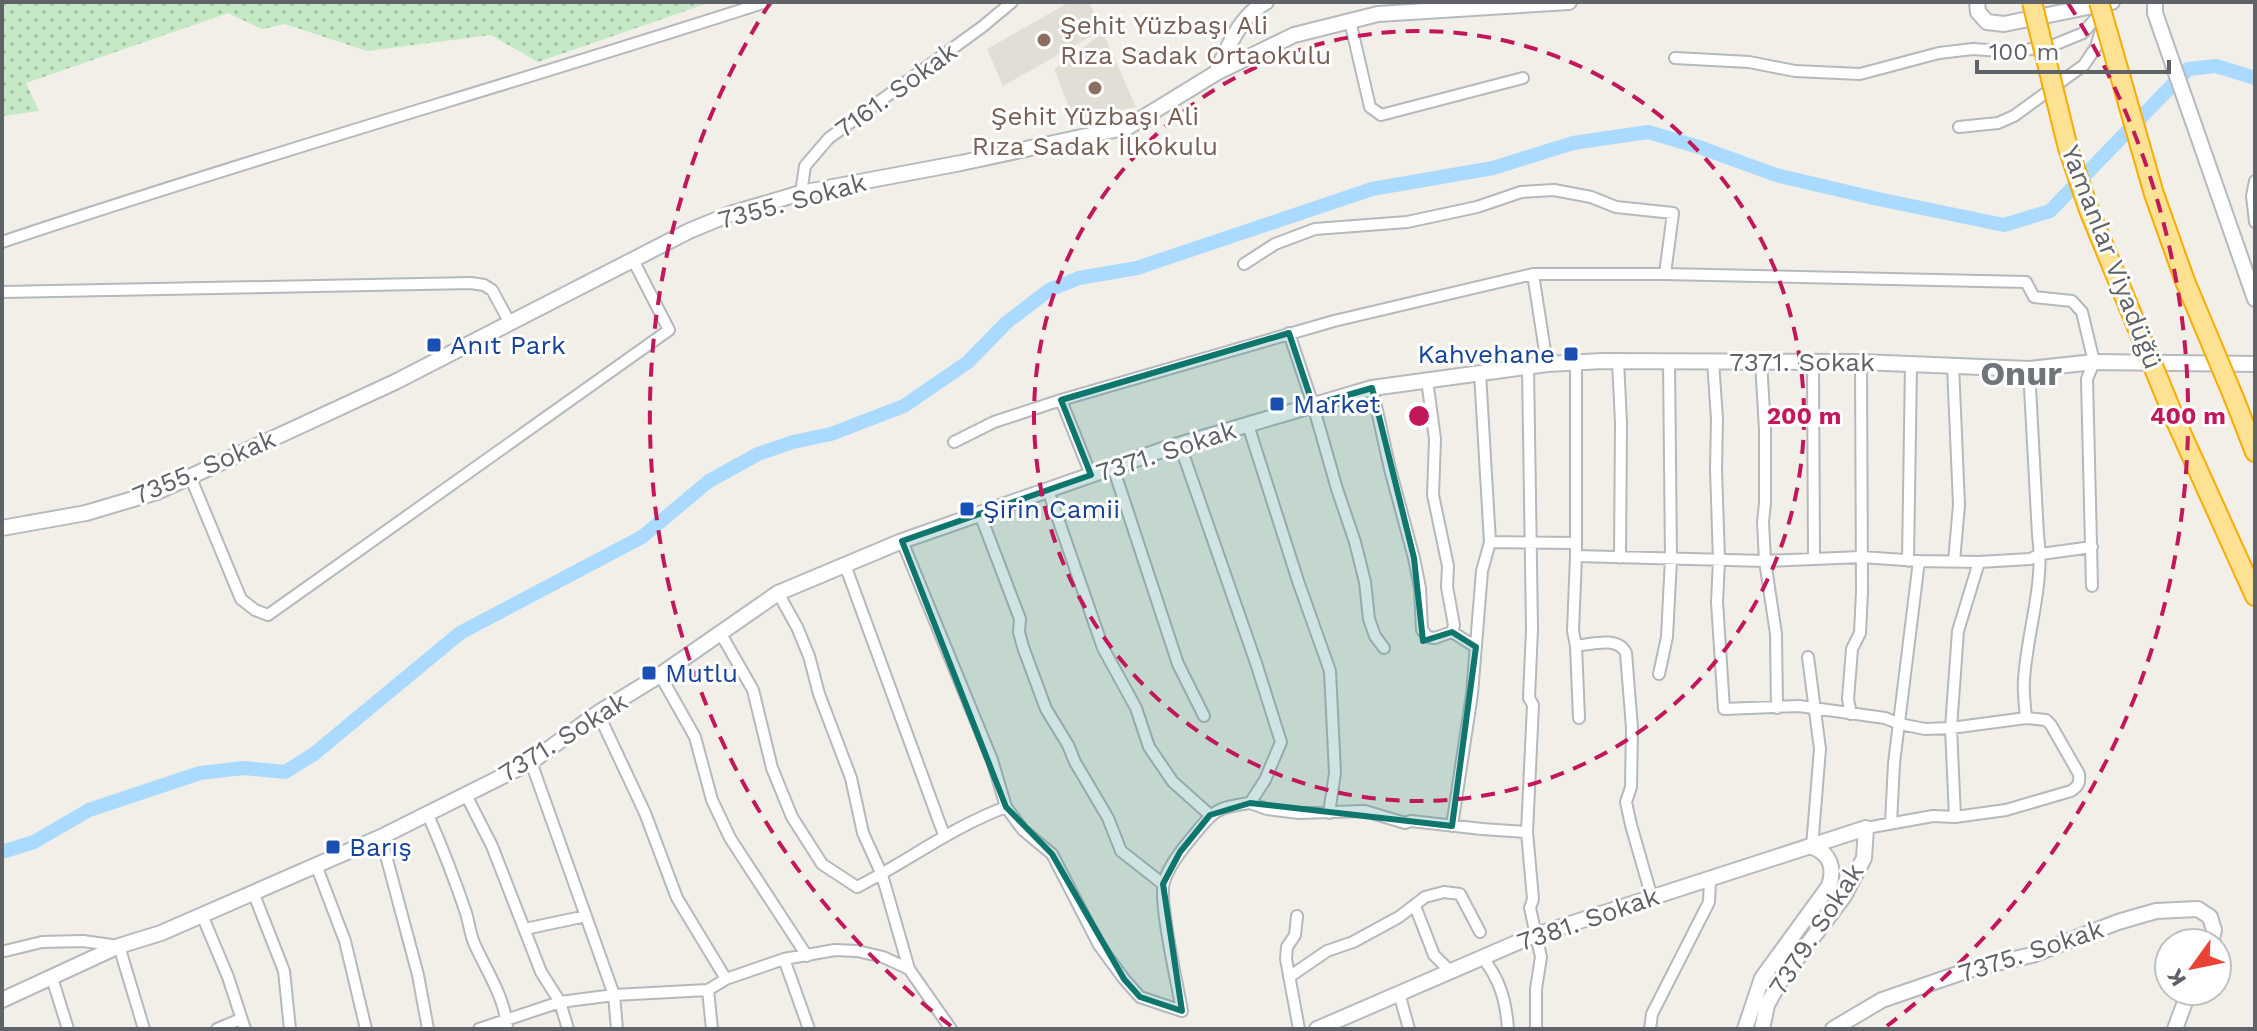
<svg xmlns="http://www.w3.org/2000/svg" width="2257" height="1031" font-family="'Work Sans',sans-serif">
<defs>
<pattern id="grass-dots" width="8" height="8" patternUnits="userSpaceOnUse" patternTransform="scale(2)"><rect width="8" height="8" fill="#c5e8c5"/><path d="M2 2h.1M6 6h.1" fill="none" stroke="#a3c0a4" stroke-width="1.8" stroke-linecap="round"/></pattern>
</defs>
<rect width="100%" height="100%" fill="#f1efe8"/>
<path fill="#e1ded6" d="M1070 2H1089L1102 30 1003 86 987 49Z
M1103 33 1136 107 1074 120 1054 69Z"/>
<path fill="url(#grass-dots)" d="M2 2H711L538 62 491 35 367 51 285 24 262 29 228 13 26 83 39 111 2 116Z"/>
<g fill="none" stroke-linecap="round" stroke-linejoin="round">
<path stroke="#aadaff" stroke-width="14" d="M2 852 34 842 89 810 200 773 244 768 285 772 314 754 460 633 642 537 709 481 758 454 793 442 831 434 904 406 968 362 1006 323 1049 290 1079 278 1137 268 1372 189 1493 168 1573 143 1648 132 1699 147 1776 175 1878 199 2004 225 2050 211 2188 69 2216 66 2255 78"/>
<defs>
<path id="street" d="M1350 21 1370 107 1381 115 1523 78
M1675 58 1749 62 1795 71 1860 74 1939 53 1973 49 2014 52 2054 45 2083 33 2102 11
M1959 127 1998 123 2014 116 2084 65 2096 47 2103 24
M2255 181 2252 196 2255 222
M801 193 805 166 829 138 982 27 1012 2
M2 242C255 157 512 84 766 2
M1244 264 1275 244 1315 229 1407 222 1477 207 1521 192 1554 190 1591 197 1616 207 1673 213 1665 274
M1533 274 1547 364
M2 292 471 283 484 285 492 290 510 323
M1289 333 1313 405 1337 489 1355 542 1365 582 1369 619 1375 636 1384 648
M1618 361 1621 423 1620 558
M1713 361 1717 419 1716 469 1719 560 1717 602 1724 709 1799 706 1885 718 1900 724 1925 729 1951 728 2026 718 2046 720 2051 725 2079 774C2080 782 2079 786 2071 791L2006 810 1955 817 1933 816 1866 828
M1761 361 1765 430V503L1763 522 1765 561 1776 634 1777 708
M1576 362V556L1573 631 1576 646C1592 644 1618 636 1626 653L1632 728 1631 787 1626 802 1631 825 1652 898
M1813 362 1814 559
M1953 365 1959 505 1954 561
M1528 367 1532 629 1529 698 1533 705 1527 832 1533 899 1530 908 1541 957 1536 989V1029
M1372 388 1390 469 1414 558 1420 588 1422 630 1428 637 1435 638 1452 632 1454 625 1447 587 1448 566 1433 495 1435 439 1427 380
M1248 425 1298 581 1330 671 1335 773 1329 813
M954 442 994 422 1061 400
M1113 467 1178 664 1204 716
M1091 475 1061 400 1334 321 1533 274H1665L2026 282 2034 297 2072 301 2082 312 2094 362 2087 379 2092 586
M190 476 241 599 255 610 268 615 669 330 633 260
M1048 490 1103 648 1136 708 1149 747 1173 782 1210 815
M980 514 1020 619 1019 632 1023 647 1046 709 1068 745 1075 762 1108 818 1121 851 1163 884
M902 541 992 760 1006 807 1023 830 1052 854 1099 945 1124 979 1140 997 1182 1011C1178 987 1158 901 1164 882 1169 865 1183 848 1194 835 1214 810 1218 807 1250 803L1265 780 1281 742 1256 663 1180 445
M1490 542 1576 543
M1576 556 1765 561 1861 557 1919 561 1979 562 2030 559 2041 554 2092 547
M1908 561 1911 364
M845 565 944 835
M778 593 797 627 809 656 819 694 851 778 863 833 882 875 909 969 951 1029
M1452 632 1476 647
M721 634 753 690 772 768 792 817 822 864 857 887C908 861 952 827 1006 807
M1576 646 1579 718
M1808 657 1820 749 1812 847
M1659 674 1667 637 1671 559 1669 361
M660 675 695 737 712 800 730 838 807 956
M598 713 645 813 677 898 726 979
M1851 714 1848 699 1852 649 1860 633 1862 592 1861 362
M2026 718C2025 705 2023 692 2024 680 2027 631 2045 584 2038 535L2029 369
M531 762 614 995 617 1029
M466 795 492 846 541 972 560 1002 568 1029
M1250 803 1267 809 1299 813 1365 811 1405 823 1411 821 1482 829 1527 832
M428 815C442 847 455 880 466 913 469 923 470 933 474 943 486 970 506 999 507 1029
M1955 817 1951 728 1958 631 1979 562
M1891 823 1894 763 1919 561
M1452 826 1472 694 1482 571 1490 542 1480 373
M381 837 418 975 428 1029
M316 865 345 941 366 1029
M253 892 284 971 290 1029
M1415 906 1434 955 1450 971
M202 915 228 977 245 1029
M1297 916 1295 935 1287 947 1286 959 1299 1029
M525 929 586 916
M5 951 42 942 83 941 119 946 144 1029
M1482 957C1500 979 1506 1001 1508 1029
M784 959 809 1029
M1289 977 1327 951 1353 942 1399 917 1425 897 1444 892 1460 894 1480 932
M52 978 68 1029
M708 990 712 1029
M1399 993 1409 1029
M217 1029 241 1019
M479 1029 560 1002 614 995 708 990 726 979 784 959 835 950 857 951 883 957 909 969
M1650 1029 1652 1014 1709 902 1710 879"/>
<path id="secondary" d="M1977 2 1978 12 1987 22 2004 24 2112 2
M2155 2V13L2255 299
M1216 73C1229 46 1239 17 1266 2
M2 528 86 513 157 492 395 382 689 231 730 214 801 193 961 163 1128 127 1216 73 1294 35 1378 14 1569 2
M2 1000 119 946 161 933 381 837 531 762 598 713 660 675 778 593 902 541 1091 475 1165 449 1372 388 1547 364 1603 361 1861 362 2029 369 2094 362 2255 364
M1317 1029 1530 937 1866 828 1864 858 1844 896 1780 981 1767 1005 1762 1029
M1745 1029 1762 978 1829 886C1835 868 1830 853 1812 847
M1833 1029 1882 1000 1975 968 2032 955 2118 922 2156 911 2198 909 2210 917 2214 930 2211 943
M2175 1029 2189 991"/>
<path id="highway" d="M2234 398 2255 452
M2174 417 2255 596"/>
</defs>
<use href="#street" stroke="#b5b8bc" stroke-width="14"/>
<use href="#secondary" stroke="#b6babf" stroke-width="18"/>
<use href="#highway" stroke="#f9ab00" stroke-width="22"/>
<use href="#street" stroke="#fff" stroke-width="10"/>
<use href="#secondary" stroke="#fff" stroke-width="14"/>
<use href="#highway" stroke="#fde293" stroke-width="18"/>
<defs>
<path id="highway-bridge" d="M2032 2 2068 148 2089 210 2174 417
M2099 2 2154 194 2185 281 2234 398"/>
</defs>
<use href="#highway-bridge" stroke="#f9ab00" stroke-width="22" stroke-linecap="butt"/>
<use href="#highway-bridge" stroke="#fde293" stroke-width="18"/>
</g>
<path fill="#0f766e" fill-opacity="0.2" stroke="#0f766e" stroke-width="6" stroke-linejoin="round" d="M1289 333 1313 405 1372 388 1414 558 1423 641 1452 632 1476 647 1452 826 1250 803 1210 815 1180 852 1163 884 1182 1011 1140 997 1124 979 1052 854 1006 807 902 541 1091 475 1061 400Z"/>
<g fill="none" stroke="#c2185b" stroke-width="4" stroke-dasharray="14 10">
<circle cx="1419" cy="416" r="385"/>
<path d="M951 1026A769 769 0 0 1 770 3M2068 3A769 769 0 0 1 1887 1026"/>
</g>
<g fill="#8d6e63" stroke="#fff" stroke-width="3">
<circle cx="1044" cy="40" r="8"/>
<circle cx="1095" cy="88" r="8"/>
</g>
<g fill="#1a4fb4" stroke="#fff" stroke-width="3">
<rect x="426" y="337" width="16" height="16" rx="4"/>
<rect x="1563" y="346" width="16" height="16" rx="4"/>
<rect x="1269" y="396" width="16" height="16" rx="4"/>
<rect x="959" y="501" width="16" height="16" rx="4"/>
<rect x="641" y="665" width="16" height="16" rx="4"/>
<rect x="325" y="839" width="16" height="16" rx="4"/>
</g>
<g text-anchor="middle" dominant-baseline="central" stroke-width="6" stroke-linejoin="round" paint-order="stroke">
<g font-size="26" fill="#785e54" stroke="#fff" text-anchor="start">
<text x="1060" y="25">Şehit Yüzbaşı Ali<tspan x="1060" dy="30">Rıza Sadak Ortaokulu</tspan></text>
<text x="1095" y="116" text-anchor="middle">Şehit Yüzbaşı Ali<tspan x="1095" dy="30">Rıza Sadak İlkokulu</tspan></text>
</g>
<g font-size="26" fill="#5f6368" stroke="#fff">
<text transform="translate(896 90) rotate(-36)">7161. Sokak</text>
<text transform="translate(792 201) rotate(-15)">7355. Sokak</text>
<text transform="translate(2112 257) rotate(69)">Yamanlar Viyadüğü</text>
<text x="1802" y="362">7371. Sokak</text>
<text transform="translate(1166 451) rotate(-18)">7371. Sokak</text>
<text transform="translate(204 467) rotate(-23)">7355. Sokak</text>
<text transform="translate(563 737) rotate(-32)">7371. Sokak</text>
<text transform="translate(1588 919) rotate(-19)">7381. Sokak</text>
<text transform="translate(1816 929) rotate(-57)">7379. Sokak</text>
<text transform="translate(2031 951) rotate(-18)">7375. Sokak</text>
</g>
<g font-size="26" fill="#164399" stroke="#fff" text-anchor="start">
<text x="450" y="345">Anıt Park</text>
<text x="1555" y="354" text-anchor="end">Kahvehane</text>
<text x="1293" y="404">Market</text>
<text x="983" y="509">Şirin Camii</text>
<text x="665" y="673">Mutlu</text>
<text x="349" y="847">Barış</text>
</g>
<g font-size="34" font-weight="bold" fill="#70757a" stroke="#fff">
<text x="2021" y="373">Onur</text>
</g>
</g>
<circle cx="1419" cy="416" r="12" fill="#c2185b" stroke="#fff" stroke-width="4"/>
<g font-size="24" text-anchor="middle" font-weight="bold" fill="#c2185b" stroke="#fff" stroke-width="6" stroke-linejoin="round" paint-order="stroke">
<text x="1804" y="424">200 m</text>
<text x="2188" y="424">400 m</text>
</g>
<rect width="2257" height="1031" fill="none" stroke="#5f6368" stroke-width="8"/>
<g transform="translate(2193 967) rotate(237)"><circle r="38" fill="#ffffff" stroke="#bfc1c3" stroke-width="2"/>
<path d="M0-6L14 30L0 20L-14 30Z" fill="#ea4335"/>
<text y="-12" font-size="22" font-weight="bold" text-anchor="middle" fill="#5f6368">K</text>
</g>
<path d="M1977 60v12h192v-12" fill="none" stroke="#5f6368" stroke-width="4"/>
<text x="1989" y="60" font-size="24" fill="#5f6368" stroke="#ffffff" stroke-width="6" paint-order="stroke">100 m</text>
</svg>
